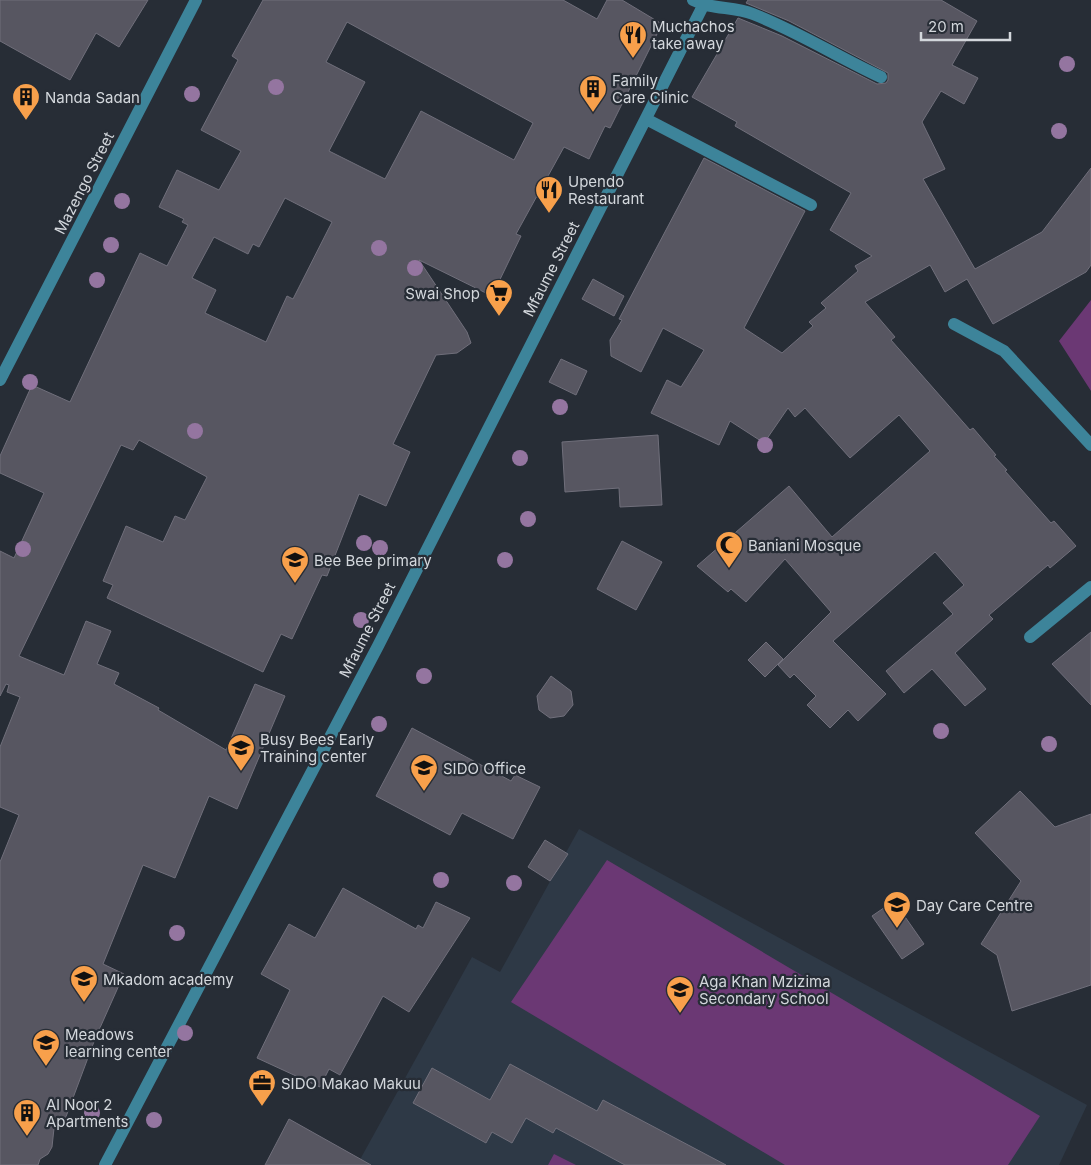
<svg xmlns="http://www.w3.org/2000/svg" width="1091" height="1165" font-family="Inter,sans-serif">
<rect width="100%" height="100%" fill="#272d36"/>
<path fill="#2e3946" d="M579 829 1087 1105 1059 1165H357L472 957 500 972Z"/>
<path fill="#6b3874" d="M1091 300V391L1059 341Z
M607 860 1040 1116 1008 1165H785L511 1002Z
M554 1154 576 1165H548Z"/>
<path fill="#575661" stroke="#706f7b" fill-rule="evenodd" d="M0 0H148L119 47 96 33 70 80 0 41Z
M263 0H563L597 19 607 0H622L662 24 610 128 605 126 589 159 564 147 516 234 521 236 492 296 419 260 467 332 471 343 457 353 436 355 393 444 410 452 386 506 359 494 327 576 322 575 292 639 281 634 263 672 107 598 113 585 103 581 126 526 163 542 175 516 185 520 207 477 139 440 133 450 121 445 19 656 64 675 86 621 111 631 97 664 119 673 114 684 159 708 158 710 226 750 255 684 285 696 237 809 209 796 175 878 143 865 103 964 124 974 95 1039 64 1122 55 1119 52 1147 48 1154 40 1159 38 1165H0V862L19 815 0 807V747L20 697 7 692 9 685 6 684 0 696V551L14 558 44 493 0 473V456L32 385 70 402 140 253 167 266 188 225 182 222 184 219 159 207 177 170 219 190 241 151 201 130 238 60 232 56ZM347 22 533 123 514 160 421 111 385 179 329 151 365 82 326 62ZM285 198 332 222 293 299 287 296 266 342 205 313 216 290 192 278 214 237 248 254 253 244 259 247Z
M748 0H941L977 21 952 65 978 78 964 104 941 91 922 122 945 169 923 179 975 269 1042 232 1091 168V265L1086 272 993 324 967 279 945 292 930 265 865 302 895 337 891 340 970 430 973 428 996 455 994 456 1007 470 1005 471 1051 523 1054 521 1076 546 1050 568 1048 565 989 615 993 619 955 653 986 689 965 706 932 669 904 693 886 671 953 614 943 603 964 585 935 552 833 641 886 694 858 721 848 710 830 728 807 705 816 696 794 674 790 678 778 665 831 612 785 559 746 602 731 589 728 592 697 566 789 486 832 537 930 451 899 415 850 458 805 408 795 417 788 408 764 443 730 421 719 445 651 413 667 380 681 387 704 350 663 328 641 372 611 356 610 340 622 320 619 319 704 158 805 211 744 328 782 353 813 326 809 322 826 308 821 303 858 271 855 266 872 256 830 230 851 193 735 126 737 122 692 97 738 18 782 36 877 84 886 83 888 80V73L789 21 746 3Z
M593 279 624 296 614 316 582 299Z
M561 359 587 371 576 395 549 382Z
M658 435 662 505 620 507 619 488 565 492 562 442Z
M622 541 662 562 636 610 597 589Z
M1091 632V705L1052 664Z
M766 642 783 659 765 677 748 660Z
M551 676 571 691 573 705 564 716 550 718 539 710 537 696Z
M412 728 511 781 515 775 540 787 513 839 462 813 450 835 376 796Z
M1020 791 1055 827 1091 814V985L1012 1011 997 955 981 944 1021 881 975 833Z
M545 840 568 854 550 881 528 867Z
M343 888 416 929 418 925 423 928 436 902 470 918 409 1012 383 996 340 1075 329 1069 320 1087 257 1058 290 990 261 974 289 924 315 938Z
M894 901 924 944 902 959 872 916Z
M510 1064 597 1111 603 1100 726 1165H625L556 1128 553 1133 526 1118 512 1143 492 1132 486 1143 413 1103 432 1068 490 1100Z
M289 1119 371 1165H265Z"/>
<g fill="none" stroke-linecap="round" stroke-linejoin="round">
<path stroke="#3d849a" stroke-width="12" d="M693 0C712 10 733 6 753 14 797 31 838 57 881 77
M646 119 811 205
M954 324 1004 351 1091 445
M0 380 196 0
M1030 637 1091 587
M105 1165 378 646 706 0"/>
</g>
<g fill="#9475a0">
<circle cx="1067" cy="64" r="8"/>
<circle cx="276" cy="87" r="8"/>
<circle cx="192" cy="94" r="8"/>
<circle cx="1059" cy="131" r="8"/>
<circle cx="122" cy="201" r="8"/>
<circle cx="111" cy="245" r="8"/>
<circle cx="379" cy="248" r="8"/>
<circle cx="415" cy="268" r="8"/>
<circle cx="97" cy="280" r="8"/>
<circle cx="30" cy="382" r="8"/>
<circle cx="560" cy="407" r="8"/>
<circle cx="195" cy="431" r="8"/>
<circle cx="765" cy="445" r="8"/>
<circle cx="520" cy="458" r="8"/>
<circle cx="528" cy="519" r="8"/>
<circle cx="364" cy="543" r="8"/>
<circle cx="380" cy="548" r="8"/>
<circle cx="23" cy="549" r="8"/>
<circle cx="505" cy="560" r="8"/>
<circle cx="361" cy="620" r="8"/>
<circle cx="424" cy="676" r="8"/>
<circle cx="379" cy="724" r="8"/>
<circle cx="941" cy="731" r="8"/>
<circle cx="1049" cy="744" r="8"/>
<circle cx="441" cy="880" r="8"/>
<circle cx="514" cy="883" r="8"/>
<circle cx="177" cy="933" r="8"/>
<circle cx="185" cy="1033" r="8"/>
<circle cx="92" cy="1113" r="8"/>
<circle cx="154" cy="1120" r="8"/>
</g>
<defs>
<symbol id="restaurant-pin" viewBox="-11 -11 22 30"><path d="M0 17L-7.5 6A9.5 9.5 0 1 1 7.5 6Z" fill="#f8a04b" stroke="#272d36"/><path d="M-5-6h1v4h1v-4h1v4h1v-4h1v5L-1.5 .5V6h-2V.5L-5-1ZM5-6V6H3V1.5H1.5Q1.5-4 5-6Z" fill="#111"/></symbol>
<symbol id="building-pin" viewBox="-11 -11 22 30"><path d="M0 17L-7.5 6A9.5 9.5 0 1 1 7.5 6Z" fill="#f8a04b" stroke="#272d36"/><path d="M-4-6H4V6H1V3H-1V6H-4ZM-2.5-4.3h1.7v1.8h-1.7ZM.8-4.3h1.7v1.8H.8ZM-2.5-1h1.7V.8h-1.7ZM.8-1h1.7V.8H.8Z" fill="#111"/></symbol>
<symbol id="supermarket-pin" viewBox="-11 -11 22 30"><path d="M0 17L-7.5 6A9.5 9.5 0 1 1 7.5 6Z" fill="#f8a04b" stroke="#272d36"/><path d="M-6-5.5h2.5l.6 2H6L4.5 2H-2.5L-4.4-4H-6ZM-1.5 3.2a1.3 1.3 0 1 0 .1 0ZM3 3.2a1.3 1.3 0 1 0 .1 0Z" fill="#111"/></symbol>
<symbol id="mosque-pin" viewBox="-11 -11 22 30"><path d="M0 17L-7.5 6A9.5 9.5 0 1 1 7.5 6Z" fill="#f8a04b" stroke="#272d36"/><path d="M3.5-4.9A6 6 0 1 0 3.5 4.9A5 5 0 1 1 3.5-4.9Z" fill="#111"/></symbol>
<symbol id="school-pin" viewBox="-11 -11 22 30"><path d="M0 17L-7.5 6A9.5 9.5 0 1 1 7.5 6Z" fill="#f8a04b" stroke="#272d36"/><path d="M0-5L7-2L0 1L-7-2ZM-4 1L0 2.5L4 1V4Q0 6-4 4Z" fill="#111"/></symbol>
<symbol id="university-pin" viewBox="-11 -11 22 30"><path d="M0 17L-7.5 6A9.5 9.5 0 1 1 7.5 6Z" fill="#f8a04b" stroke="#272d36"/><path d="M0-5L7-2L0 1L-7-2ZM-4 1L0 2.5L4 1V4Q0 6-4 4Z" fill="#111"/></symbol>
<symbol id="office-pin" viewBox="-11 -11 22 30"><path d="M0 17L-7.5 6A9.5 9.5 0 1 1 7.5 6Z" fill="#f8a04b" stroke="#272d36"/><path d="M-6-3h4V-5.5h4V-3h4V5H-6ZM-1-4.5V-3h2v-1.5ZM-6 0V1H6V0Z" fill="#111"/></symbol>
</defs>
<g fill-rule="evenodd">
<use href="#restaurant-pin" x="617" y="19" width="32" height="43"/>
<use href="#building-pin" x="577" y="73" width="32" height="43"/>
<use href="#building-pin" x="10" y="81" width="32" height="43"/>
<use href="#restaurant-pin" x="533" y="174" width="32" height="43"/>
<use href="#supermarket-pin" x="483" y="277" width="32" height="43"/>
<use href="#mosque-pin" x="713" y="529" width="32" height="43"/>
<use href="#school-pin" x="279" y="544" width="32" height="43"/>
<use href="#school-pin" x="225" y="732" width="32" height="43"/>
<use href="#university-pin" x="408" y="752" width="32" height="43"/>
<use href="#school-pin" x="881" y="889" width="32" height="43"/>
<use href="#school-pin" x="68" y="963" width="32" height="43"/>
<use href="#school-pin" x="664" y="974" width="32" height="43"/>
<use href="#school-pin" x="30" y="1027" width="32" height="43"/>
<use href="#office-pin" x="246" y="1067" width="32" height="43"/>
<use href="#building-pin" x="11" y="1097" width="32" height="43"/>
</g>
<g text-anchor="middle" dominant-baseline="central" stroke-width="4.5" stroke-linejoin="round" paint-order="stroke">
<g font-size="15" fill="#d3d7dc" stroke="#272d36" text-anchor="start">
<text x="652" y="26">Muchachos<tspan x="652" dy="17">take away</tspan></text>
<text x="612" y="80">Family<tspan x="612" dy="17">Care Clinic</tspan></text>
<text x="45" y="97">Nanda Sadan</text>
<text x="568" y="181">Upendo<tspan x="568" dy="17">Restaurant</tspan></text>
<text x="480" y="293" text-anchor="end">Swai Shop</text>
<text x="748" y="545">Baniani Mosque</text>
<text x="314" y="560">Bee Bee primary</text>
<text x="260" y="739">Busy Bees Early<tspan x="260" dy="17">Training center</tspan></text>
<text x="443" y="768">SIDO Office</text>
<text x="916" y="905">Day Care Centre</text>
<text x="103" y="979">Mkadom academy</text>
<text x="699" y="981">Aga Khan Mzizima<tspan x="699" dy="17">Secondary School</tspan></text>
<text x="65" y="1034">Meadows<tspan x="65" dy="17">learning center</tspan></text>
<text x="281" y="1083">SIDO Makao Makuu</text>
<text x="46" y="1104">Al Noor 2<tspan x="46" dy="17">Apartments</tspan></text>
</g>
<g font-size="15" fill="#d3d7dc" stroke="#272d36">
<text transform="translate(84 183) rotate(-63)">Mazengo Street</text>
<text transform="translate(551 269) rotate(-63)">Mfaume Street</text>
<text transform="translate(367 630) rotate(-63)">Mfaume Street</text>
</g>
</g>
<path d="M921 32v8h89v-8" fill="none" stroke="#d3d7dc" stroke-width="2.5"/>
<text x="928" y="32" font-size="15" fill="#d3d7dc" stroke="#272d36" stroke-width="4" paint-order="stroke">20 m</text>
</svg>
